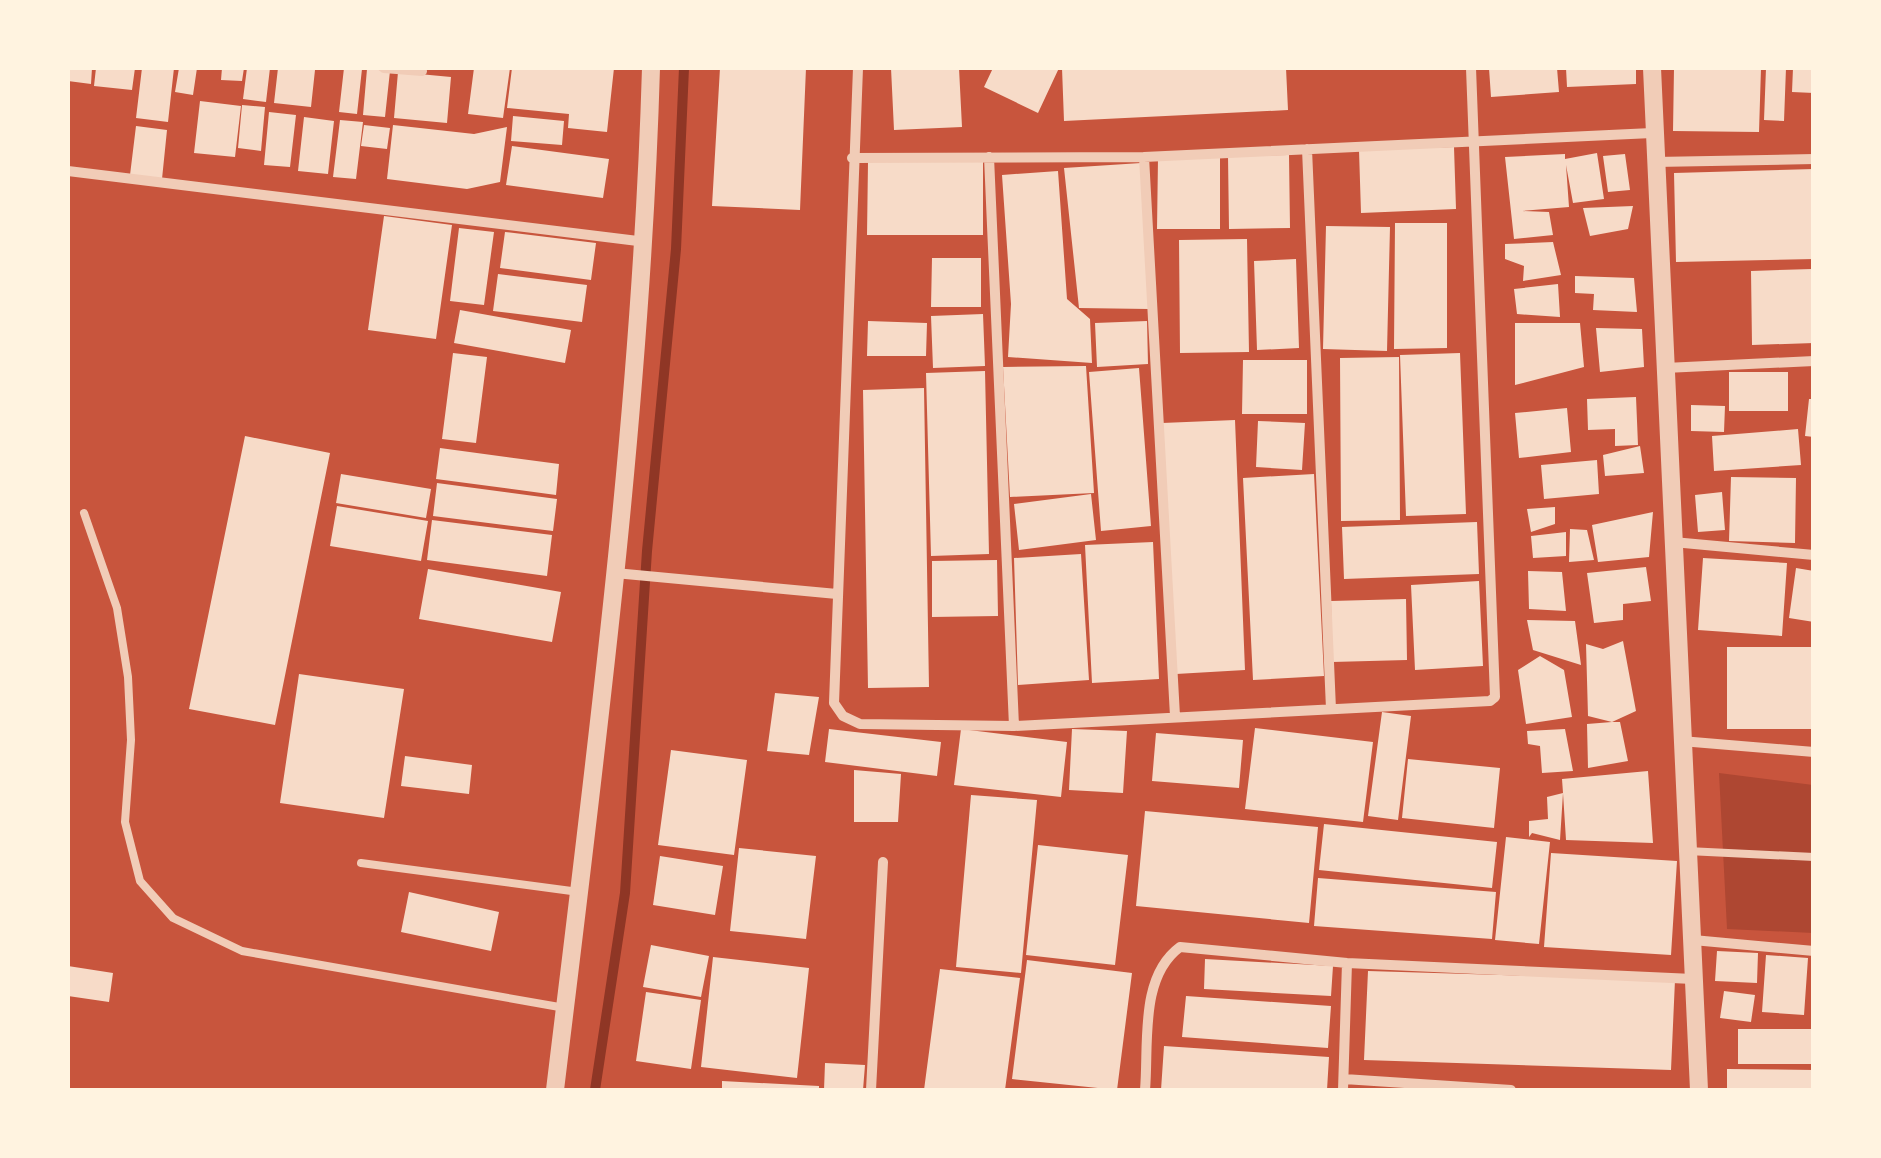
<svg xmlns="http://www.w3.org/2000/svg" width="1881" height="1158" font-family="Jost,sans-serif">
<rect width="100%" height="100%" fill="#c8553d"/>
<path fill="#ae4732" d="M1719 773 1813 785V933L1727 929Z"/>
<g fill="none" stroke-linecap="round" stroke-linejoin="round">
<path stroke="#8f3625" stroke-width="10" d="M595 1090 625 893 647 551 676 249 684 68"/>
</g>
<path fill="#f7dbc8" d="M70 68H92L91 84 68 81Z
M96 68H135L132 90 94 86Z
M142 68H174L168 122 136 118Z
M179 68H197L193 95 175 92Z
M222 68H244L242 81 221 80Z
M247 68H270L266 102 243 99Z
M278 68 315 70 311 107 274 103Z
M344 68 362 69 357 114 339 112Z
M474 68H510L503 118 468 114Z
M512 68H614L607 132 568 128 569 114 507 108Z
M720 68H806L800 210 712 206Z
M891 68H959L962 127 894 130Z
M993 68H1059L1038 113 984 87Z
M1062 68H1286L1288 110 1064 121Z
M1489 68H1557L1559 92 1491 97Z
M1566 68H1636V84L1567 87Z
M1674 68H1761L1759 132 1673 131Z
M1766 68H1786L1784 121 1764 120Z
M1793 68H1814V93L1792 92Z
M367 69 390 71 385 117 363 115Z
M398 72 451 77 447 123 394 118Z
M200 101 241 106 235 157 194 153Z
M242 105 265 107 261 151 238 148Z
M269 112 296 115 290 167 264 165Z
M513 116 564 121 562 145 511 141Z
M304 117 334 121 328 174 298 171Z
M340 120 363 122 356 179 333 177Z
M364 125 390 128 387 149 361 146Z
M393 125 474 134 507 127 500 182 467 189 387 179Z
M136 126 167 130 162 179 130 175Z
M512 146 609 159 603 198 506 185Z
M1454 147 1456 209 1361 213 1359 150Z
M1597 153 1604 199 1573 203 1566 165 1569 207 1522 211 1549 212 1553 235 1514 239 1505 157 1565 154V159Z
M1625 154 1630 190 1608 192 1603 156Z
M1289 155 1290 228 1229 229 1228 156Z
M1158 158H1220V229H1157Z
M868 162H983V235H867Z
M1141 163 1149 309 1079 308 1064 168Z
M1814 169V259L1676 262 1674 173Z
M1058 171 1067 299 1090 319 1092 363 1008 357 1011 304 1002 175Z
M1633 206 1628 229 1590 236 1583 208Z
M384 216 452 225 436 339 368 330Z
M1395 223H1447V348L1394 349Z
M1326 226 1390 227 1387 351 1323 349Z
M459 228 494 232 484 305 450 301Z
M505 232 596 243 591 280 500 268Z
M1247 239 1249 352 1180 353 1179 240Z
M1553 242 1561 275 1523 281 1524 266 1505 259V244Z
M932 258H981V307H931Z
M1296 259 1299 348 1257 350 1254 261Z
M1812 269 1814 343 1752 345 1751 271Z
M498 274 587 285 582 322 493 311Z
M1575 276 1634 278 1637 312 1593 310 1594 294 1575 293Z
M1558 284 1560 317 1517 314 1514 289Z
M460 310 571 330 565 363 454 343Z
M983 314 985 366 933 368 931 316Z
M868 321 927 323 926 356H867Z
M1147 321 1148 364 1097 367 1095 323Z
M1515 323H1580L1584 367 1515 385Z
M1596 328 1642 329 1644 367 1600 372Z
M453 353 487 357 476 443 442 439Z
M1460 353 1466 514 1406 516 1400 355Z
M1399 357 1400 520 1341 521 1340 358Z
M1243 360H1307V414H1242Z
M1086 366 1094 493 1010 497 1003 367Z
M1139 368 1151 526 1101 531 1089 372Z
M985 371 989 554 931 556 926 373Z
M1729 372H1788V411H1729Z
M924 388 929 687 868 688 863 390Z
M1636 397 1638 445 1615 446V429L1588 430 1587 399Z
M1809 399H1814V437L1805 436Z
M1691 405 1725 406 1724 432 1691 431Z
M1567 408 1571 452 1519 458 1515 413Z
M1235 420 1245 670 1176 674 1162 423Z
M1258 421 1305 423 1302 470 1256 467Z
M1798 429 1801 465 1714 471 1712 436Z
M245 436 330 453 275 725 189 709Z
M1640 446 1644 473 1605 476 1603 455Z
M440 448 559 464 556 495 436 479Z
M1597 460 1599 494 1544 499 1541 465Z
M341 474 431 489 426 518 336 503Z
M1314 474 1324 676 1253 680 1243 478Z
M1731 477 1796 478 1795 543 1729 541Z
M437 483 557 499 553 531 433 516Z
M1722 492 1725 530 1698 532 1695 495Z
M1091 494 1096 540 1019 550 1014 504Z
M337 506 428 521 421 561 330 546Z
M1555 507V524L1531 532 1527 509Z
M1653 512 1649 557 1598 562 1592 525Z
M432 520 552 535 547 576 427 560Z
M1477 522 1479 574 1344 579 1342 527Z
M1570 529 1587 530 1594 560 1569 562Z
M1566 532V556L1533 558 1531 536Z
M1153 542 1159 679 1092 683 1085 545Z
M1081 554 1089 680 1018 685 1014 558Z
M1703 558 1787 563 1782 636 1698 630Z
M997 560 998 616 932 617V561Z
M1646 567 1651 601 1623 604V620L1594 623 1587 573Z
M1796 568 1814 571V622L1789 618Z
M428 569 561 592 552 642 419 619Z
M1528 571 1562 572 1566 611 1529 609Z
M1479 581 1483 666 1415 670 1411 585Z
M1406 599 1407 660 1332 662 1331 601Z
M1527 620 1575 621 1581 665 1533 650Z
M1623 641 1636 711 1612 722H1620L1628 761 1588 768 1587 724 1612 722 1588 716 1586 644 1603 649Z
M1727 647H1814V729H1727Z
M1540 656 1564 670 1572 717 1526 724 1518 670Z
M299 674 404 689 384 818 280 803Z
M775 693 819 697 809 755 767 751Z
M1382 712 1411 716 1398 820 1368 816Z
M1255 728 1373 742 1363 822 1245 809Z
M829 729 941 742 937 776 825 762Z
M961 729 1067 742 1061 797 954 785Z
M1072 729 1127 731 1123 793 1069 790Z
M1565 729 1573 771 1542 773 1540 746 1528 744 1527 731Z
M1156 733 1243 740 1239 788 1152 781Z
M671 750 747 760 734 855 658 845Z
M405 756 472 765 469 794 401 786Z
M1408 759 1500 768 1494 828 1402 818Z
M854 770 901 774 898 822H854Z
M1648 771 1653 843 1566 840 1563 793 1560 840 1532 833 1529 837V821L1548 819 1547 797 1563 793 1562 779Z
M971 795 1037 800 1021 973 956 967Z
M1145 811 1318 827 1309 923 1136 906Z
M1324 824 1497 842 1492 888 1319 870Z
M1506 837 1550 842 1539 944 1495 940Z
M1038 845 1128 855 1115 965 1026 955Z
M739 848 816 856 806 939 730 931Z
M1551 853 1677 861 1671 955 1544 947Z
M660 856 723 866 715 915 653 905Z
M1318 878 1496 892 1492 939 1314 926Z
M409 892 499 912 491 951 401 932Z
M651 945 709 956 701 997 643 987Z
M1717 951 1758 953 1757 983 1715 981Z
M1766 955 1808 958 1804 1015 1762 1012Z
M713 957 809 968 797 1078 701 1067Z
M1205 959 1333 966 1331 996 1204 989Z
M1027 960 1132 973 1117 1090 1012 1079Z
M68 966 113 973 109 1002 68 996Z
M940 969 1020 978 1005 1090H924Z
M1368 971 1675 980 1671 1070 1364 1060Z
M1724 991 1755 995 1751 1022 1720 1018Z
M646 992 701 1000 691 1069 636 1061Z
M1186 996 1331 1006 1328 1048 1182 1037Z
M1738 1029H1814V1064H1738Z
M1164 1046 1329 1057 1327 1090H1161Z
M825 1063 865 1065 863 1090H824Z
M1727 1069 1814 1070V1090H1727Z
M722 1081 819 1086V1090H722Z"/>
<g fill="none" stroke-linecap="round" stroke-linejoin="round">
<path stroke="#f1ccb7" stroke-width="8" d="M84 513 117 608 128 677 131 740 125 822 140 881 173 918 242 951 565 1008
M1687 851 1814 857
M361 863 579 892"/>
<path stroke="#f1ccb7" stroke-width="10" d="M384 68 422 71
M858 68 834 703 843 716 860 724 1014 726 1490 701 1495 697 1471 68
M1307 149 1331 709
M989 157 1014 726
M1144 157 1175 716
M852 158 1144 157 1652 133
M1655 162 1814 159
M68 171 646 242
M1665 368 1814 361
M1673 542 1814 555
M615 573 837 594
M1681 741 1814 752
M1693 940 1814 951
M1344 1079 1511 1090
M871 1090 883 862
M1145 1090C1149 1044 1139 977 1180 947L1347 963 1693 979
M1343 1090 1347 963"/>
<path stroke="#f1ccb7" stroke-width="18" d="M1652 68 1699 1090
M555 1090C596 751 641 410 651 68"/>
</g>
<rect width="1881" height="1158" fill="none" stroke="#fff3e0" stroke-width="140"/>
</svg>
